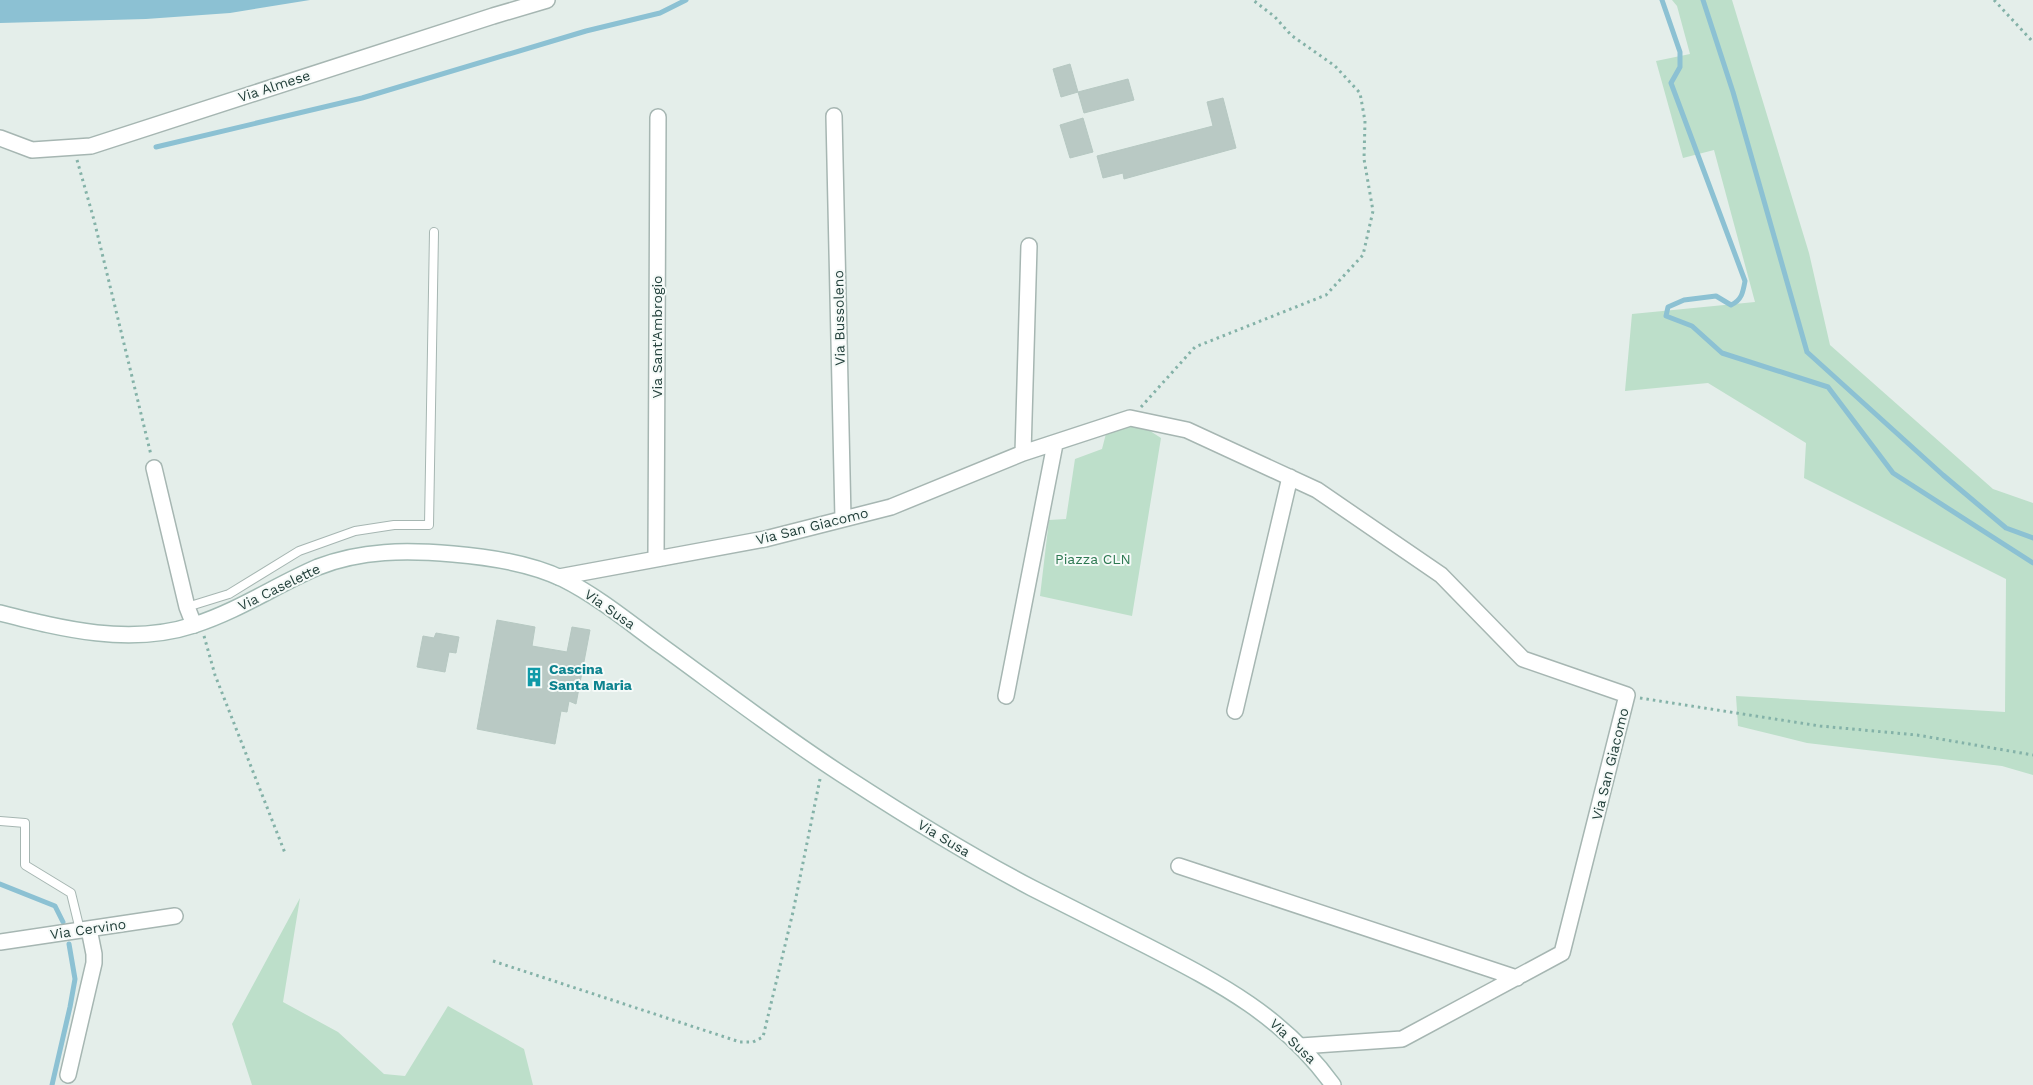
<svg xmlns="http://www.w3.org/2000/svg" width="2033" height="1085" font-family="'Work Sans',sans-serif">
<rect width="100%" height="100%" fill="#e4eeea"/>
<path fill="#bddfca" d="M1672 0H1732L1809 253 1830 345 1993 489 2033 503V775L2002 766 1807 743 1738 726 1736 696 2005 712 2006 579 1804 478 1806 443 1708 383 1625 391 1632 314 1755 302 1714 150 1683 158 1656 61 1690 54 1677 6Z
M1130 418 1161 438 1132 616 1040 596 1049 520 1066 519 1075 459 1102 449 1108 426Z
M300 898 283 1002 338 1032 384 1074 405 1076 448 1006 524 1049 533 1085H252L232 1024Z"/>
<path fill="#8cc1d3" d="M0 0H310L230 13 146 19 0 23Z"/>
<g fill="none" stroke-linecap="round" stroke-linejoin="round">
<path stroke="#8cc1d3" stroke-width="5" d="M1662 0 1680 52V67L1671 83 1745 281C1743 292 1742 300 1731 305L1716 296 1684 300 1668 307 1666 316 1692 326 1722 353 1828 387 1893 473 2033 563
M1703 0 1733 92 1807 352 1943 475 2006 528 2033 538
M156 147 362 98 586 31 660 13 686 0
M0 884 55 906 63 922
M52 1085 70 1007 75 979 69 944"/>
</g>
<path fill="#b9c9c4" stroke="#b6c8c2" d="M1070 64 1078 92 1061 97 1053 69Z
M1128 79 1134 100 1084 113 1078 92Z
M1223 98 1236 148 1124 179 1123 173 1103 178 1097 156 1213 126 1207 102Z
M1083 118 1093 152 1070 158 1060 125Z
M497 620 535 627 532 646 567 652 572 627 590 630 576 704 569 701 567 712 561 711 555 744 477 729Z
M436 633 459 637 456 653 449 652 445 672 417 667 423 636 434 638Z"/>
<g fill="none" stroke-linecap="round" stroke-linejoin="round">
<defs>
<path id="service" d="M187 607 229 594 299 551 355 531 394 525H429L434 232
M0 821 25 823V865L71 893 80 930"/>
<path id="minor" d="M834 116 843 519
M0 138 32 150 91 146 493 16 547 0
M1023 453 1029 246
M154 468 187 607 194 625
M656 558 658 117
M559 577 765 539 891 507 1023 453 1130 418 1187 430 1317 490 1441 575 1523 659 1627 695 1562 953 1402 1039 1301 1046
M1006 696 1055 444
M1235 711 1290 477
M1179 866 1517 978
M0 942 175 916
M68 1075 94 963V954L89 929"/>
<path id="secondary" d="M0 613C63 629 130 646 194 625 238 611 276 585 318 567 362 550 406 550 453 554 489 557 530 563 563 579 599 597 631 624 663 647 725 692 785 738 849 779 909 818 969 855 1032 888 1070 907 1109 927 1147 946 1221 984 1283 1016 1333 1085"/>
</defs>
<use href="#service" stroke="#a6b6b2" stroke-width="10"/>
<use href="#minor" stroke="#a6b6b2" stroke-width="18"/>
<use href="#secondary" stroke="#a2bab4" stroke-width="18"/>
<path stroke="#84b2a8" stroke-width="3" stroke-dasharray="2.5 4" stroke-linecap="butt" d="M1994 0 2033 42
M77 160 94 220 151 455
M1141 407 1195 347 1326 295 1363 255 1373 211 1364 159 1365 121 1360 93 1335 66 1291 35 1275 17 1253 0
M204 636 215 675 285 853
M1640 698 1820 726 1917 735 2033 755
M493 961 740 1042H753L763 1037 793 912 820 779"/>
<use href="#service" stroke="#fff" stroke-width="8"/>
<use href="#minor" stroke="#fff" stroke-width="15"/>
<use href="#secondary" stroke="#fff" stroke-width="15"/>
</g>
<defs>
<symbol id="building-bare" viewBox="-9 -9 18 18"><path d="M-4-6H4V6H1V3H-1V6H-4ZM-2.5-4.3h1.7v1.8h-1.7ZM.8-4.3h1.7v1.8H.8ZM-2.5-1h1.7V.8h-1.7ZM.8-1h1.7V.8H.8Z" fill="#0f9aa8" stroke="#f5faf8" stroke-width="2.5" paint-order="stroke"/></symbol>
</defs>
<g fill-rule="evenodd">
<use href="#building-bare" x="520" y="663" width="28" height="28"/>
</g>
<g text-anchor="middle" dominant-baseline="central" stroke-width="4" stroke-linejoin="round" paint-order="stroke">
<g font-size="14" fill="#23403b" stroke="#f5faf8">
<text transform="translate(274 86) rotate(-18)">Via Almese</text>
<text transform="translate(839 318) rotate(-91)">Via Bussoleno</text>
<text transform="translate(657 337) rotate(-90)">Via Sant'Ambrogio</text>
<text transform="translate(812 526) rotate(-14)">Via San Giacomo</text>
<text transform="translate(279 587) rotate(-26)">Via Caselette</text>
<text transform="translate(610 609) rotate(35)">Via Susa</text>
<text transform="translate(1610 764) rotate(-76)">Via San Giacomo</text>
<text transform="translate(944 838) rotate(31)">Via Susa</text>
<text transform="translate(88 929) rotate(-8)">Via Cervino</text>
<text transform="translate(1293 1041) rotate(44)">Via Susa</text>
</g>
<g font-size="14" fill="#2c7851" stroke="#f5faf8">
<text x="1093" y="559">Piazza CLN</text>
</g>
<g font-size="14" font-weight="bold" fill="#0d838f" stroke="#f5faf8" text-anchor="start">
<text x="549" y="669">Cascina<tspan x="549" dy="16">Santa Maria</tspan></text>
</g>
</g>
</svg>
